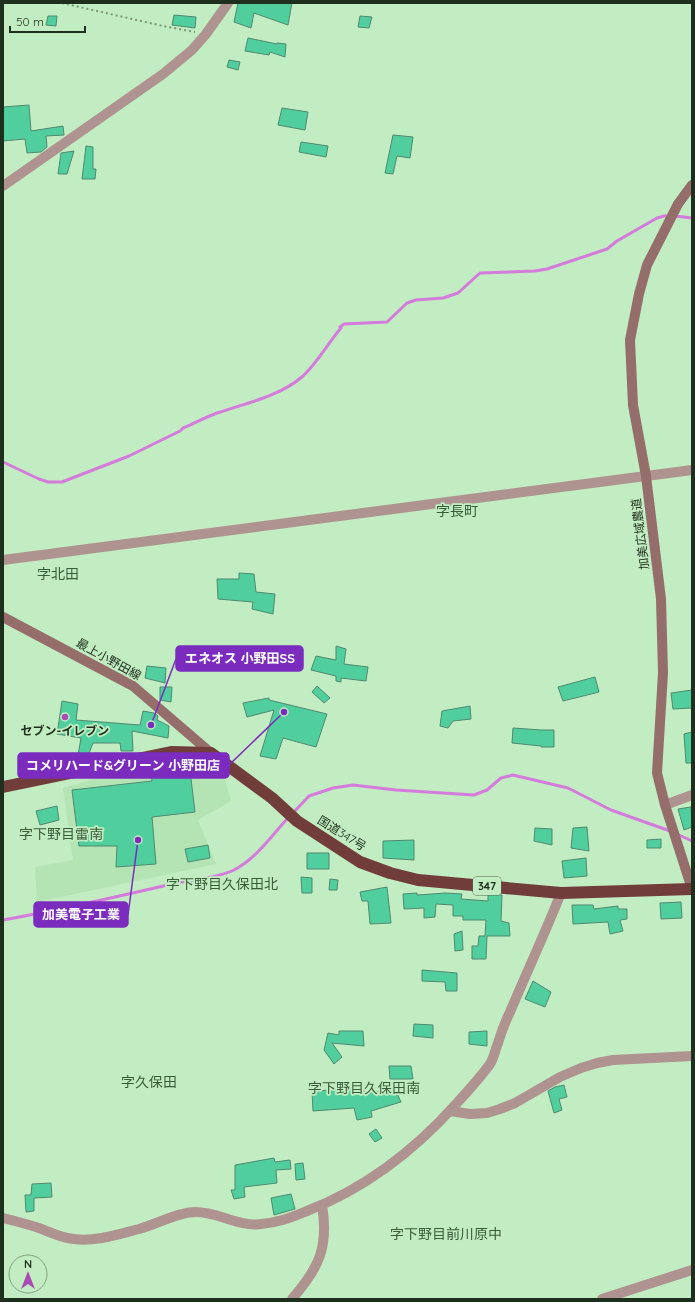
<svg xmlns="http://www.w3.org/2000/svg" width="695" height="1302" font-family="Quicksand,'Noto Sans JP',sans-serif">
<rect width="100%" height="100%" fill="#c2ecc1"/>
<path fill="#b4e4b3" d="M193 761 224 777 231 801 198 820 216 864 37 902 35 867 73 860 63 788 145 765Z"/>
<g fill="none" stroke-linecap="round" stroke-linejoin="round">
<path stroke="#d47bdc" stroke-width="3" d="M675 216 692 218
M3 462 39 479 48 482H62L129 456 180 431 183 428C195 423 206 417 217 413 246 403 279 397 303 376 318 362 328 343 341 328L340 327 344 324 387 322 407 303 416 300 443 298 458 293 480 273 535 271 547 269 607 249 617 241 657 218 664 216H669
M292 814 309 796 333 788 353 785 396 790 474 795 487 790 501 778 513 775 568 788 611 810 670 831
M677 834 692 841
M3 920C60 910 116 897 172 884 192 879 215 879 234 870 256 859 272 835 288 818"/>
</g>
<path fill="#51ce9d" stroke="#4f8970" d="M238 3H292L288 25 254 13 251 28 234 22Z
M174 15 196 17 195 28 172 25Z
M48 16H57L56 26 46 25Z
M360 16 372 17 369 28 358 27Z
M248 38 277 44V43L286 44 285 57 270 52 269 55 245 51Z
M229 60 240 62 238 70 227 67Z
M29 105 31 131 63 126 64 135 46 136 47 147 41 152 27 153 25 139 3 141V107Z
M282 108 308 112 305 130 278 125Z
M393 135 413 137 410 158 397 156 393 174 385 173Z
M301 142 328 146 326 157 299 152Z
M86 146 93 147V169H96L95 179H82Z
M74 151 67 174H58L61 153Z
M239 573 254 574 256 592 275 594 273 614 252 609 253 602 218 599 217 579H239Z
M336 646 346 649 344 664 368 667 366 681 341 678V682L336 681V676L311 670 316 656 336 660Z
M147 666 166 668 165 683 145 678Z
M595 677 599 692 563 701 558 687Z
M317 686 330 698 324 703 312 692Z
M160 687H172L171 702 160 700Z
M692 690V708L673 709 671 693Z
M269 698V700L327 714 316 747 283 738 276 759 260 756 274 710 247 717 243 703Z
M62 701 78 704 76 720 140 725 143 711 154 713 158 716 157 720 169 726 168 738 132 731 133 751H121L120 743H93L88 756 78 755 81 738 57 734Z
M470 706 471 719 453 721 448 728 440 726 442 711Z
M513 728 541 730H554V747H541V746L512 743Z
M692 732V763H686L684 734Z
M189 762 195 812 152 817 156 864 116 867 117 846H79L72 790 152 781 150 765Z
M57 806 59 820 40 825 36 811Z
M691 807 692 827 684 830 678 809Z
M587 827 589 851 571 848 573 828Z
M535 828 552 829V845L534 841Z
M661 839V848H647V840Z
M414 840V860L383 858V841Z
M208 845 210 858 188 862 185 849Z
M307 853H329V869H307Z
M586 858 587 876 564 878 562 861Z
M301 877 312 878V893H302Z
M330 879 338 880 337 890H329Z
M387 887 391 923 370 924 368 901H362L360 892Z
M417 893V895L446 893 462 894 461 899 488 901V894L502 895 501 921 509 923 510 936H487L486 959H472V946H478L479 936H485L486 920H463V916H453V905L436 904 435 917 424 918V908L404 909 403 894Z
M681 902 682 918 661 919 660 903Z
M572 905H593L594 909 618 906V909H627V919L620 920 623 931 610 934 608 922 573 924Z
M462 931 463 950 455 951 454 934Z
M422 970 457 973V991H446L445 982 422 981Z
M533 981 551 992 545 1007 525 999Z
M414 1024 433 1025V1038L413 1036Z
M339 1031H363L364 1046 332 1043 342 1057 334 1064 324 1050 328 1033 339 1035Z
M487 1031V1046L469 1044V1032Z
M389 1066H411L413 1079H390Z
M564 1085 567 1097 559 1099 562 1110 554 1113 548 1091 555 1087Z
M358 1086 360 1091 374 1092 395 1089 401 1102 371 1111 372 1117 357 1120 354 1108 313 1111 312 1092Z
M376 1129 382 1138 375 1142 369 1134Z
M274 1158 275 1162 290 1160 291 1169 276 1170 277 1183 244 1187 245 1197 234 1199 231 1190H235V1165Z
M303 1163 305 1179 296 1180 295 1164Z
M51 1183 52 1197 34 1198V1211L26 1212 25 1195H31L32 1184Z
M291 1194 295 1209 274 1215 271 1198Z"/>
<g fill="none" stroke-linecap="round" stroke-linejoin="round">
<path stroke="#789677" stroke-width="2" stroke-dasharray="2 3" stroke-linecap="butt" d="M62 3 163 26 195 32"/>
<path stroke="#ae9390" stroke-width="10" d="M3 186 163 74 192 50 206 34 228 3
M3 560 692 470
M665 805 692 795
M450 1111 470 1114 487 1113 500 1109 515 1103 560 1077 581 1068 597 1063 613 1060 692 1056
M3 1218C15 1221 27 1224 39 1228 50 1232 61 1238 74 1239 95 1242 119 1234 139 1229 157 1224 178 1212 196 1212 218 1212 239 1227 261 1224 278 1223 292 1217 307 1211 366 1188 415 1150 456 1104 468 1091 480 1078 490 1064 494 1058 495 1050 498 1043 501 1033 505 1022 510 1012 527 972 545 933 561 893
M292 1299C319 1268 329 1247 322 1205
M602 1299 692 1270"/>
<path stroke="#956e6b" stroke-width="10" d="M692 185 678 204 647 265 639 294 630 340 633 405 646 476 661 599 663 673 657 773 665 805 692 889
M3 617 133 686 211 753"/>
<path stroke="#713d3a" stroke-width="12" d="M3 787 171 752 211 753 272 798 297 821 360 862 390 873 418 880 561 893 692 889"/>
</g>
<circle fill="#ab4bb4" stroke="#c2ecc1" stroke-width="1.5" cx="65" cy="717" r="4"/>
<g text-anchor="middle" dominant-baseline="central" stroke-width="3.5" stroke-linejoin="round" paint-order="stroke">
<rect fill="#c2ecc1" stroke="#50684f" stroke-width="1" x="473" y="877" width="28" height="18" rx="3"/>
<g font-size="11" font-weight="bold" fill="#1f2f1e">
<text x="487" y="886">347</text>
</g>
<g font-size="12" fill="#1f2f1e" stroke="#c2ecc1">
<text transform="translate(640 534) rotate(-97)">加美広域農道</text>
<text transform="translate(109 659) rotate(29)">最上小野田線</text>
<text transform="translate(342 833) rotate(32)">国道347号</text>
</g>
<g font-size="12" font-weight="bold" fill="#1f2f1e" stroke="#c2ecc1">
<text x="65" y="730">セブン-イレブン</text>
</g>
<g font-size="14" fill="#385c37" stroke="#c2ecc1">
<text x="457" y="511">字長町</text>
<text x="58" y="574">字北田</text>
<text x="61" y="834">字下野目雷南</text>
<text x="222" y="884">字下野目久保田北</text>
<text x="149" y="1082">字久保田</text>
<text x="364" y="1088">字下野目久保田南</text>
<text x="446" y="1234">字下野目前川原中</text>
</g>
</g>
<path fill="none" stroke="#7b2cbf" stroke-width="1.5" d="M151 725L176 659M284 712L229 765M138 840L128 915"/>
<g fill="#7b2cbf" stroke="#c2ecc1" stroke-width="1.5">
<circle cx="151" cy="725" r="4"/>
<circle cx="284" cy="712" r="4"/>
<circle cx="138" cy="840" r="4"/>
</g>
<g fill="#7b2cbf" stroke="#7b2cbf" stroke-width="1.5">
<rect x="176" y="646" width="127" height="25" rx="4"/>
<rect x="18" y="753" width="211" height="25" rx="4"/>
<rect x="34" y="902" width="94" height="25" rx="4"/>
</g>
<g font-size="13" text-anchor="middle" font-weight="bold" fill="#fff">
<text x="240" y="663">エネオス 小野田SS</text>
<text x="123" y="770">コメリハード&amp;グリーン 小野田店</text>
<text x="81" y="919">加美電子工業</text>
</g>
<rect width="695" height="1302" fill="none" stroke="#1f2f1e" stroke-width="8"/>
<g transform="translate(28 1274)"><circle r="19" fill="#c2ecc1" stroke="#81a080"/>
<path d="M0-3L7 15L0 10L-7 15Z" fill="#ab4bb4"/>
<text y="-6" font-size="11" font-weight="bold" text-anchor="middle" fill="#1f2f1e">N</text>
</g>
<path d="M10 26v6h75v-6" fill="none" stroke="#1f2f1e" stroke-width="2"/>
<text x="16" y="26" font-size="12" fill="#1f2f1e" stroke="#c2ecc1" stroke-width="3" paint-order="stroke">50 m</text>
</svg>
